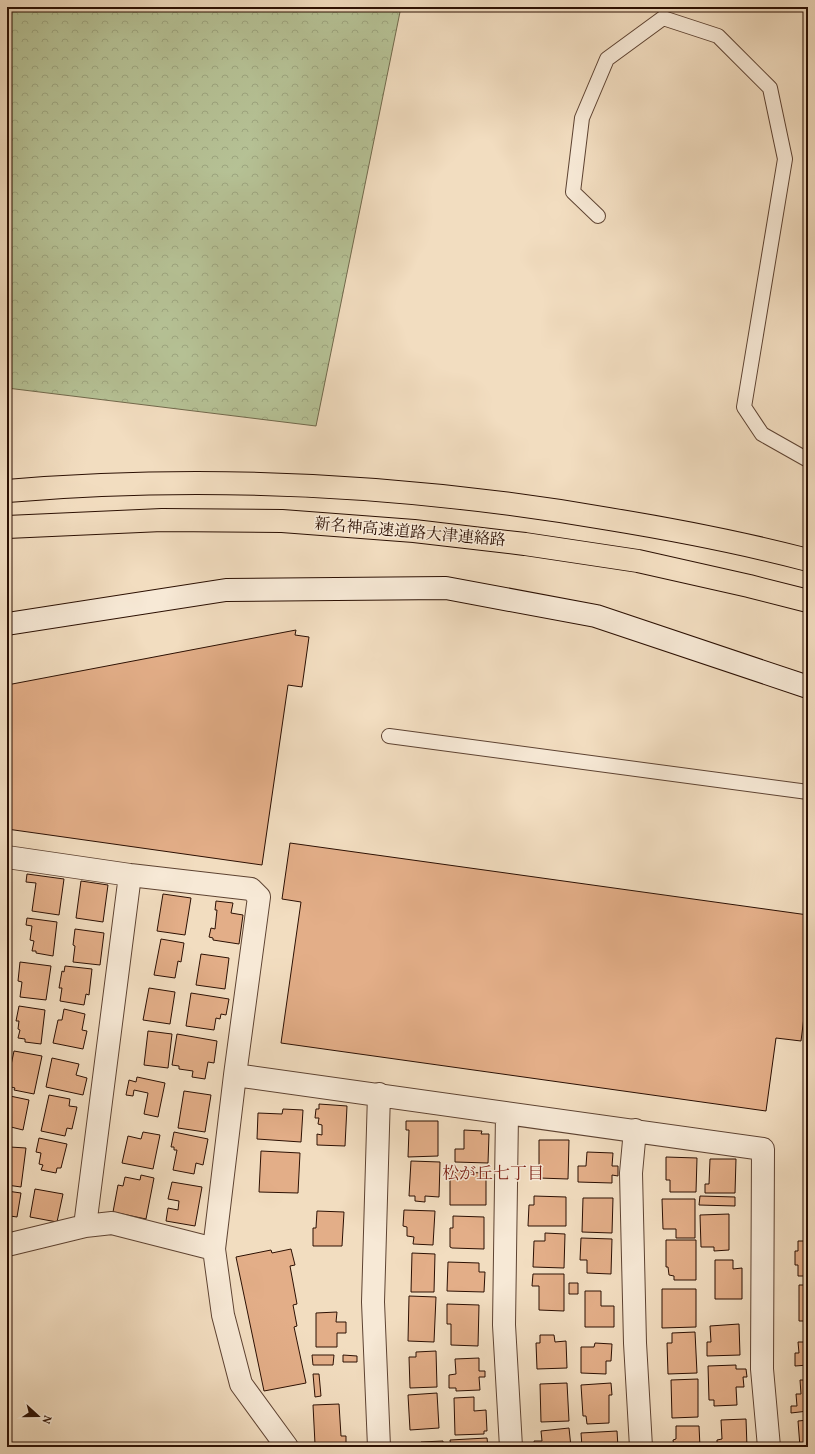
<svg xmlns="http://www.w3.org/2000/svg" width="815" height="1454" font-family="Vollkorn,'Noto Serif JP',serif">
<defs>
<pattern id="forest-crowns" width="20" height="18" patternUnits="userSpaceOnUse"><rect width="20" height="18" fill="#b6c296"/><path d="M2 6a3 3 0 1 1 6 0M12 15a3 3 0 1 1 6 0" fill="none" stroke="#9da680"/></pattern>
</defs>
<rect width="100%" height="100%" fill="#f2ddc0"/>
<filter id="stains"><feTurbulence type="fractalNoise" baseFrequency=".005" numOctaves="4"/><feColorMatrix values="0 0 0 0 .2 0 0 0 0 .09 0 0 0 0 .02 0 0 0 .5 -.17"/></filter>
<radialGradient id="worn" r=".72"><stop offset=".6" stop-color="#630" stop-opacity="0"/><stop offset="1" stop-color="#630" stop-opacity=".3"/></radialGradient>
<path fill="url(#forest-crowns)" stroke="#71694c" d="M7 7H401L316 426 7 388Z"/>
<path fill="#e3ae88" stroke="#2c1003" d="M296 630 295 635 309 637 302 687 288 685 262 865 7 829V685Z
M290 843 808 915V1018L804 1017 801 1041 776 1038 766 1111 281 1043 301 902 282 899Z
M27 874 64 879 59 915 32 911 36 883 26 882Z
M81 881 108 885 103 922 76 918Z
M163 894 191 898 185 935 157 931Z
M216 901 233 903 231 913 243 915 239 944 213 940V938L209 937 211 928 215 929 217 910H215Z
M27 918 57 922 53 956 36 953V951H32L34 941 30 940 32 926 26 925Z
M75 929 104 933 100 965 73 962 75 946 73 945Z
M161 939 184 943 181 962 178 961 175 978 154 975Z
M201 954 229 958 225 989 196 985Z
M20 962 51 966 46 1000 20 997 22 982 18 981Z
M65 966 92 969 89 995 86 994 84 1005 60 1001 62 988H59L62 971 64 972Z
M149 988 175 992 170 1024 143 1020Z
M191 993 229 999 226 1015 221 1014 220 1019 216 1018 214 1030 186 1026Z
M19 1006 45 1010 41 1044 25 1042V1039L18 1038 20 1030 18 1029 19 1021H16Z
M64 1009 85 1014 82 1030 87 1031 83 1049 53 1043 58 1020H62Z
M148 1031 172 1034 168 1068 144 1065Z
M177 1034 217 1041 214 1063 208 1062 205 1079 192 1077 193 1071 179 1069V1066L172 1065Z
M14 1051 42 1056 34 1094 14 1090 15 1088 7 1086V1069L10 1070Z
M52 1058 79 1064 76 1075 87 1078 83 1095 46 1087Z
M137 1077 165 1083 158 1117 144 1114 148 1093 134 1090 133 1096 126 1095 129 1080 136 1082Z
M184 1091 211 1095 205 1132 178 1128Z
M49 1095 70 1099 69 1106 77 1107 72 1129 67 1128 65 1136 41 1131Z
M10 1096 29 1100 23 1130 7 1126V1098L10 1099Z
M319 1104 347 1106 345 1146 317 1145V1134L322 1135V1125L318 1124 319 1118H315L316 1109H319Z
M283 1109 303 1110 301 1142 257 1139 258 1113 282 1114Z
M406 1121H438V1156L408 1157 409 1130H406Z
M464 1130 482 1131 481 1134H489L488 1163 455 1162V1149H464Z
M143 1132 160 1135 153 1169 122 1163 128 1136 141 1139Z
M174 1132 208 1139 203 1165 196 1163 194 1174 173 1170 177 1150H174V1147H171Z
M39 1138 67 1144 61 1168H57L56 1173 41 1170 43 1165 39 1164 41 1153 36 1152Z
M539 1140H569L568 1179 539 1178Z
M7 1143H11L10 1147 26 1148 21 1187 7 1185Z
M261 1151 300 1153 298 1193 259 1192Z
M587 1152 613 1153 612 1166H618V1176L612 1175V1183L578 1182V1166H586Z
M666 1157 697 1158 696 1192H670V1180H666Z
M710 1159H736L735 1193H705V1184H709Z
M411 1161 440 1162 439 1197 425 1196V1202L415 1201V1196H409Z
M450 1172 486 1173V1205H450Z
M141 1175 154 1178 146 1219 113 1212 118 1185 123 1186 125 1177 140 1180Z
M172 1182 202 1187 195 1226 166 1221 168 1208 178 1210 179 1201 168 1199Z
M35 1189 63 1194 57 1222 30 1217Z
M7 1191 21 1193 17 1217 10 1216 8 1227 7 1226Z
M534 1196 566 1197V1226H528L529 1205H534Z
M700 1196 735 1197V1206L699 1205Z
M583 1198H613L612 1233 582 1232Z
M662 1199H695V1238H676V1229H663Z
M404 1210 435 1211 433 1245 413 1244 414 1237 407 1236V1227L403 1226Z
M317 1211 344 1212 342 1246H313V1228H316Z
M729 1214V1250L714 1251V1247H701L700 1215Z
M453 1216 484 1217V1249L452 1248 450 1247V1228H453Z
M545 1233 565 1234 564 1268 533 1267 534 1241H545Z
M581 1238 612 1239 611 1274 587 1273V1260H580Z
M666 1240H696V1280H674V1276L669 1275 668 1267H666Z
M798 1241H808V1276H798V1265H795V1251H798Z
M291 1249 295 1265 290 1266 297 1304 293 1305 297 1326 294 1327 306 1383 264 1391 236 1257 271 1250 272 1253Z
M412 1253 435 1254 434 1292H411Z
M715 1260H733V1269L742 1268V1299H715Z
M448 1262 479 1263V1272H485L484 1292 447 1291Z
M533 1274H564V1311L539 1310V1286H532Z
M569 1283H578V1294H569Z
M799 1285H808V1321H799Z
M662 1289H696V1327L662 1328Z
M585 1291H601V1306H614V1327H585Z
M409 1296 436 1297 434 1342 408 1341Z
M447 1304 479 1305 478 1346 451 1345V1324H447Z
M337 1312 336 1322H346V1333H337V1347H316V1313Z
M739 1324 740 1355 707 1356V1342H711L710 1326Z
M695 1332 697 1373 668 1374 667 1343H672V1333Z
M540 1335H554L555 1342 566 1341 567 1368 537 1369 536 1343H540Z
M798 1342H808V1365L795 1366V1353H799Z
M595 1343 612 1344 611 1361H606V1374L581 1373V1347H594Z
M436 1351 437 1387 410 1388 409 1357H416V1352Z
M312 1355H334L333 1365H313Z
M343 1355 357 1356V1362H343Z
M479 1358V1371H485V1377H479L480 1390 456 1391V1388H449V1375L456 1374 455 1359Z
M736 1365V1369H746L747 1377H743L744 1387H736L737 1405 714 1406V1400H709L708 1366Z
M313 1374H319L321 1396 315 1397Z
M698 1379V1417L672 1418 671 1380Z
M800 1380H808V1411L791 1413V1406H797L796 1394H801Z
M567 1383 569 1421 541 1422 540 1384Z
M611 1383 612 1395H609V1423L587 1424 586 1416H583L581 1385Z
M437 1393 439 1428 410 1430 408 1395Z
M474 1397V1411L486 1410 487 1431H484V1434L455 1435 454 1398Z
M339 1404 341 1436H346V1443L315 1444 313 1405Z
M746 1419 747 1447H717V1440L722 1439 721 1420Z
M808 1420V1447H800L798 1421Z
M676 1426H699L700 1447H674L673 1440 676 1439Z
M569 1428 571 1447H535L534 1441H542L541 1431Z
M617 1431 618 1447H582L581 1433Z
M487 1438 488 1447H451L450 1440Z
M443 1441V1447H421V1442Z"/>
<g fill="none" stroke-linecap="round" stroke-linejoin="round">
<defs>
<path id="lane" d="M598 216 573 192 582 118 607 59 663 18 718 36 770 88 785 159 744 407 762 434 808 460
M389 736 808 792"/>
<path id="street" d="M7 857 130 875 251 889 259 897 235 1075 214 1249 223 1315 241 1384 287 1447
M235 1075 763 1149 762 1369 769 1447
M507 1114 504 1325 511 1447
M635 1130 631 1173 635 1343 641 1447
M85 1226 130 875
M7 1245 85 1226 112 1223 214 1249
M379 1447 373 1302 379 1094"/>
<path id="secondary" d="M7 624 226 590 446 588 596 616 808 687"/>
<path id="highway" d="M7 491C208 474 411 485 609 519 676 530 743 543 808 560
M7 527 162 520 282 521 414 531 525 544 638 561 749 586 808 601"/>
</defs>
<use href="#lane" stroke="#5e4332" stroke-width="16"/>
<use href="#street" stroke="#5e4332" stroke-width="24"/>
<use href="#secondary" stroke="#2c1003" stroke-width="24"/>
<use href="#highway" stroke="#2c1003" stroke-width="24"/>
<use href="#lane" stroke="#f7e9d6" stroke-width="14"/>
<use href="#street" stroke="#f7e9d6" stroke-width="22"/>
<use href="#secondary" stroke="#f7e9d6" stroke-width="22"/>
<use href="#highway" stroke="#f2ddc0" stroke-width="22"/>
</g>
<g text-anchor="middle" dominant-baseline="central" stroke-width="3" stroke-linejoin="round" paint-order="stroke">
<g font-size="16" fill="#2c1003" stroke="#f7e9d6">
<text transform="translate(410 533) rotate(5)">新名神高速道路大津連絡路</text>
</g>
<g font-size="17" fill="#7a1f14" stroke="#f7e9d6">
<text x="493" y="1174">松が丘七丁目</text>
</g>
</g>
<rect width="815" height="1454" fill="none" stroke="#f2ddc0" stroke-width="24"/>
<rect x="8" y="8" width="799" height="1438" fill="none" stroke="#2c1003" stroke-width="2"/>
<rect x="12" y="12" width="791" height="1430" fill="none" stroke="#2c1003"/>
<g transform="translate(38 1416) rotate(111)" stroke="#f7e9d6" stroke-width="3" paint-order="stroke">
<path d="M0-3L7 15L0 10L-7 15Z" fill="#2c1003"/>
<text y="-6" font-size="11" font-weight="bold" text-anchor="middle" fill="#2c1003">N</text>
</g>
<rect width="100%" height="100%" filter="url(#stains)"/>
<rect width="100%" height="100%" fill="url(#worn)"/>
</svg>
